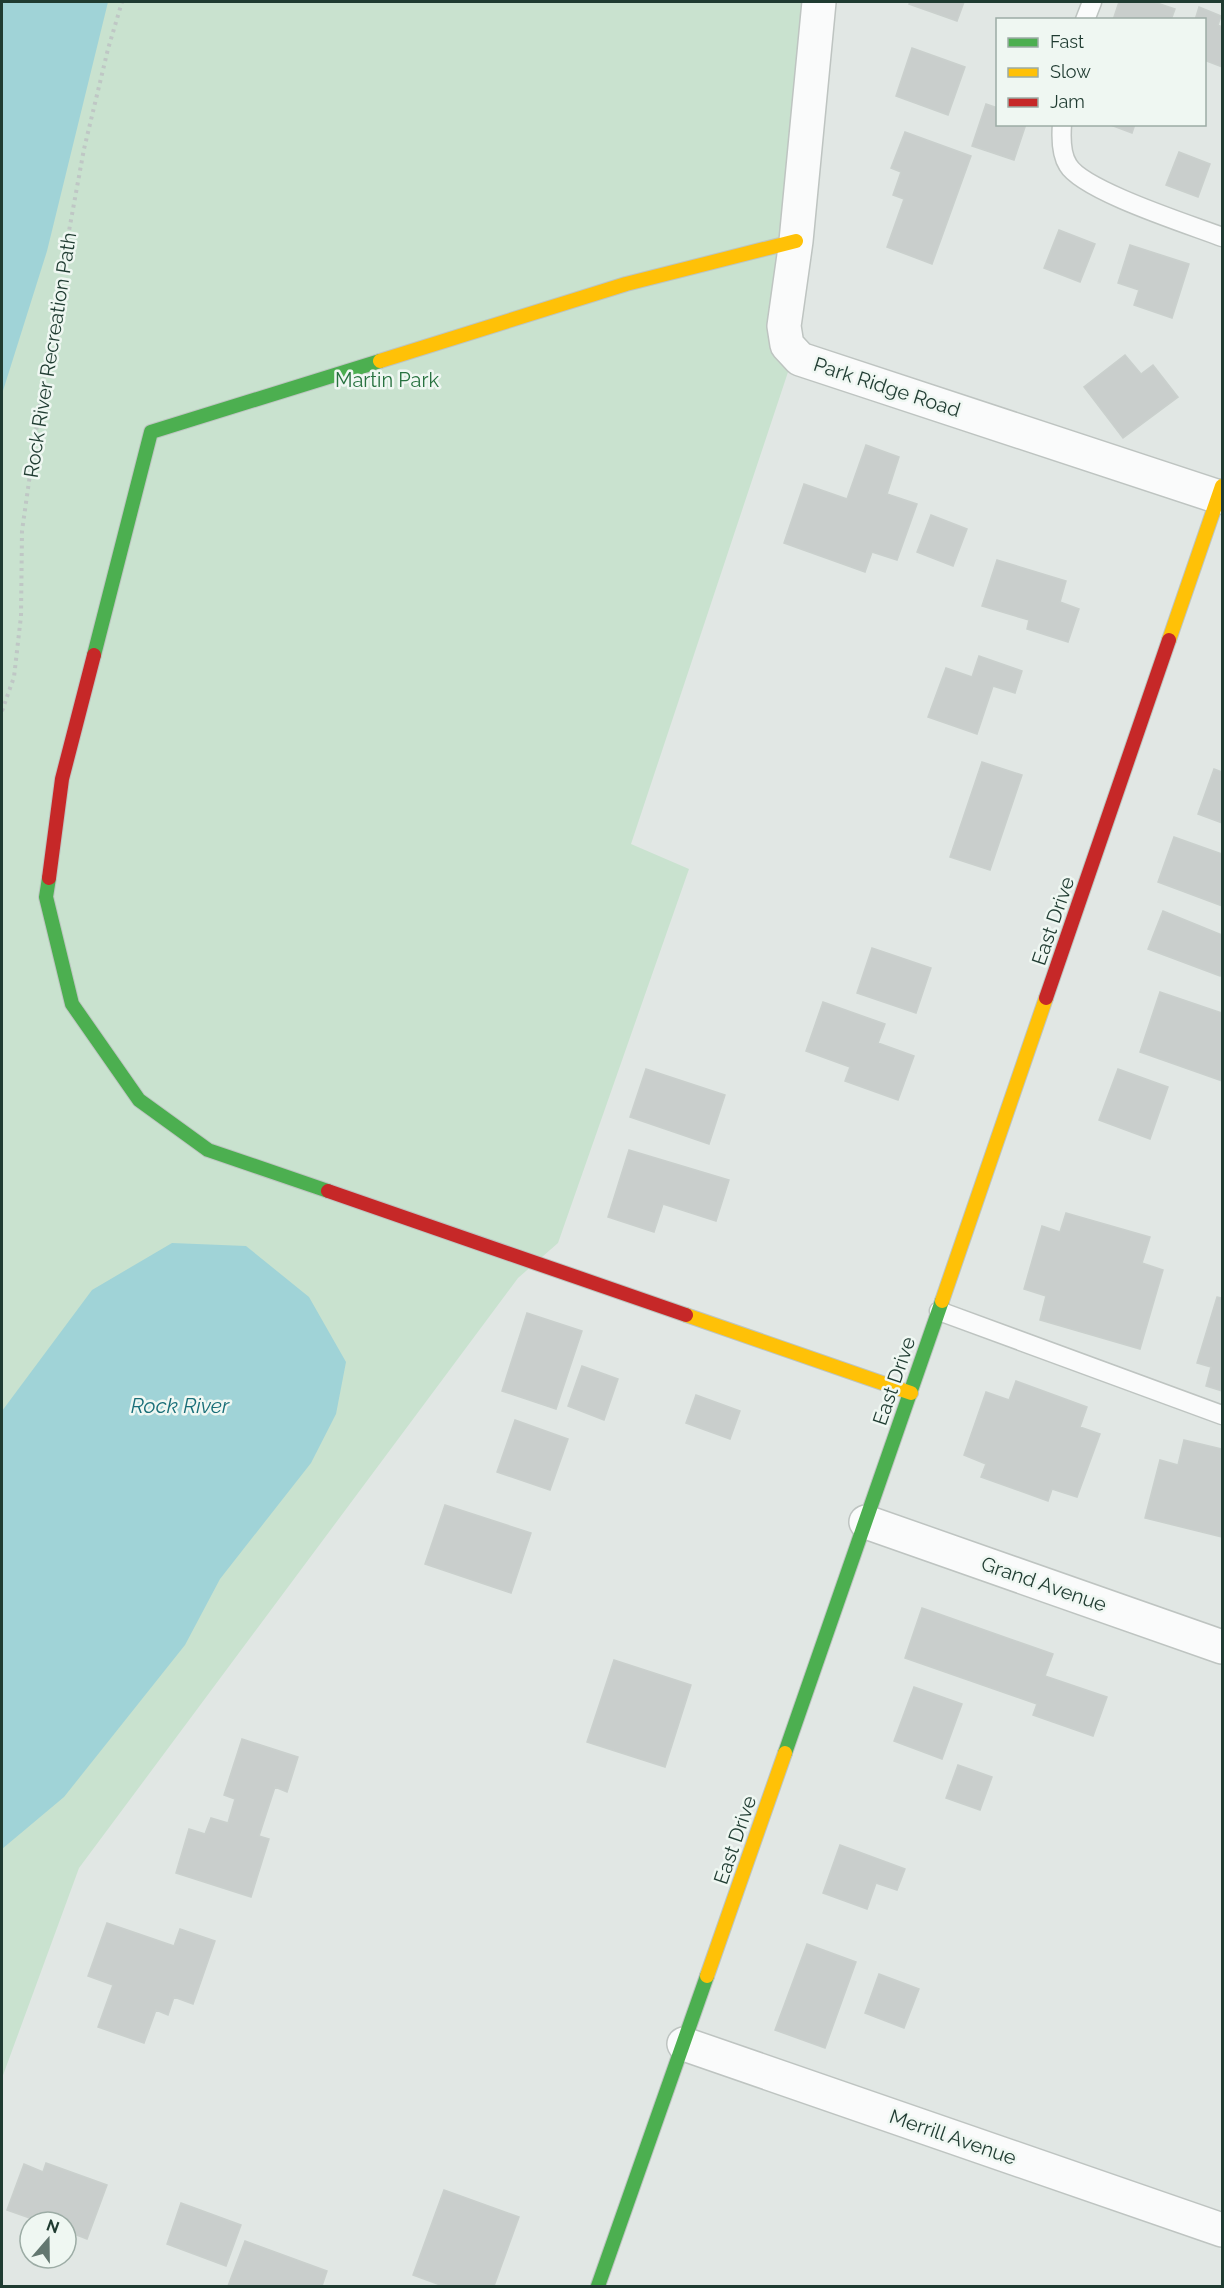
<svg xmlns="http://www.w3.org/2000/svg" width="1224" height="2288" font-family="Raleway,sans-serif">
<rect width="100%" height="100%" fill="#e1e7e4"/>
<path fill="#c9e2cf" d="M90 2H807L770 351 790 366 631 844 689 869 558 1243 518 1278 79 1868 2 2078V350Z"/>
<path fill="#a0d3d7" d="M2 2H108L47 251 2 394Z
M172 1243 246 1246 309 1297 346 1362 336 1414 311 1463 220 1579 185 1645 64 1797 2 1849V1411L92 1290Z"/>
<path fill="#c9cecc" stroke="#cad0cd" stroke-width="1.5" d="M910 2H964L957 21 909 4Z
M1119 2H1154L1175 9 1171 20H1113Z
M1199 7 1221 16 1218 25 1222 27V67L1204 60V20H1195Z
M912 48 965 67 948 115 896 96Z
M986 104 998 108V124H1026L1014 160 972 146Z
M1108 124H1135L1132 133Z
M905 132 971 156 932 264 887 247 904 199 893 195 901 172 891 168Z
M1179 152 1210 164 1198 197 1166 185Z
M1059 230 1095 244 1080 282 1044 268Z
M1130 245 1189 264 1172 318 1134 305 1139 290 1118 283Z
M1125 355 1141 374 1153 365 1178 397 1123 438 1084 387Z
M866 445 899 457 887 494 917 504 897 560 872 552 865 572 784 543 804 484 847 499Z
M931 515 967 529 953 566 917 552Z
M997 560 1066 581 1060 602 1079 609 1068 642 1027 629 1029 620 982 606Z
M979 656 1022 671 1015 693 993 686 977 734 928 717 946 668 972 677Z
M982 762 1022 775 990 870 950 857Z
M1214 769 1222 772V823L1198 814Z
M1174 837 1222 854V906L1158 882Z
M1163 911 1222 935V968L1220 976 1148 949Z
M872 948 931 968 916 1013 857 993Z
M1160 992 1222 1013V1081L1140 1052Z
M823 1002 885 1024 878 1043 914 1056 898 1100 845 1081 850 1067 806 1051Z
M646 1069 725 1095 709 1144 630 1117Z
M1118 1069 1168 1087 1150 1139 1099 1120Z
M629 1150 729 1180 716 1221 663 1204 654 1232 608 1217Z
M1066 1213 1150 1237 1142 1263 1163 1270 1140 1349 1040 1320 1046 1296 1024 1289 1042 1226 1060 1232Z
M1217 1297 1222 1298V1391L1206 1386 1211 1367 1197 1363Z
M527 1313 582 1331 556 1409 502 1391Z
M582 1366 618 1379 604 1420 568 1406Z
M1016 1381 1087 1407 1080 1427 1100 1434 1077 1497 1052 1489 1048 1501 981 1477 986 1464 964 1455 986 1392 1009 1400Z
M696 1395 740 1411 730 1439 686 1423Z
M515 1420 568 1439 550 1490 497 1472Z
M1184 1440 1222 1449V1537L1145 1518 1160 1460 1178 1465Z
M445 1505 531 1533 511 1593 425 1564Z
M922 1608 1053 1654 1045 1676 1107 1697 1093 1736 1033 1715 1037 1704 905 1658Z
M614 1660 691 1685 665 1767 587 1742Z
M914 1687 962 1704 942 1759 894 1741Z
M242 1739 298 1757 287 1792 275 1787 259 1836 269 1839 251 1897 176 1873 189 1829 205 1834 211 1818 228 1823 235 1799 224 1795Z
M958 1765 992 1777 980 1810 946 1798Z
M840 1845 905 1869 897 1890 876 1883 867 1909 823 1893Z
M107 1923 174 1946 180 1929 215 1941 193 2004 174 1997 168 2015 156 2010 144 2043 98 2027 113 1985 88 1976Z
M807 1944 856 1962 825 2048 775 2030Z
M879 1974 919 1989 904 2028 865 2013Z
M46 2163 107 2185 87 2239 66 2231V2222H41L7 2210 24 2164 43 2172Z
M444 2190 519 2217 494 2286H443L413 2275Z
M181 2203 241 2225 226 2266 167 2244Z
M245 2241 327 2271 322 2286H228Z"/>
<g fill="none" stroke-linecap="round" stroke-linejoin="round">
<defs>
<path id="lane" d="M1085 20 1092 2
M1062 124C1061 137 1061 154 1068 165 1083 191 1191 225 1222 237
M939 1311 1222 1415"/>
<path id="street" d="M819 2 796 241 784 326 787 345 800 359 1219 497
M866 1522 1222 1647
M684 2044 1222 2230"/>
<path id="fast" d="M94 655 151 432 380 361
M49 878 46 897 72 1004 139 1100 208 1150 328 1191
M785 1753 942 1301
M598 2286 707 1976"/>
<path id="slow" d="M380 361 626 284 796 241
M1169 640 1222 486
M942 1301 1046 998
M686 1315 911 1393
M707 1976 785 1753"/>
<path id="jam" d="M49 878 62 779 94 655
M1046 998 1169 640
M328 1191 686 1315"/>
</defs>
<use href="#lane" stroke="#bec4c1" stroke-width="21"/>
<use href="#street" stroke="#bec4c1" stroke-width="36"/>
<use href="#fast" stroke="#bdc5c1" stroke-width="16"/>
<use href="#slow" stroke="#bdc5c1" stroke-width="16"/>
<use href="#jam" stroke="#bdc5c1" stroke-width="16"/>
<path stroke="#bfc7c5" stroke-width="4" stroke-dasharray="3 4.5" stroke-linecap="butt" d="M2 711 14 677 21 616 22 531 49 340 84 149 108 49 122 2"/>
<use href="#lane" stroke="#fafbfb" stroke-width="18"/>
<use href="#street" stroke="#fafbfb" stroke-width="33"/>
<use href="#fast" stroke="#4caf50" stroke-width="14"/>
<use href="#slow" stroke="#ffc107" stroke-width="14"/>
<use href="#jam" stroke="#c62828" stroke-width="14"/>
</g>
<g text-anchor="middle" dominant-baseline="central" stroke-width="5" stroke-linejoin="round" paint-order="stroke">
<g font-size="20" fill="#1f3b31" stroke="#eff7f2">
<text transform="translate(50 355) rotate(-81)">Rock River Recreation Path</text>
<text transform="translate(887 387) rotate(18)">Park Ridge Road</text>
<text transform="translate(1053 921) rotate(-71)">East Drive</text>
<text transform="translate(894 1381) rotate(-71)">East Drive</text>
<text transform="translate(1044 1584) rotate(19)">Grand Avenue</text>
<text transform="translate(735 1840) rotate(-71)">East Drive</text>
<text transform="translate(953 2137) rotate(19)">Merrill Avenue</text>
</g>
<g font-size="20" fill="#287240" stroke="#eff7f2">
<text x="387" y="380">Martin Park</text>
</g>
<g font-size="21" font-style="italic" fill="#186e78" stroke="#eff7f2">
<text x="180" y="1405">Rock River</text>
</g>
</g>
<rect width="1224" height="2288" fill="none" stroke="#1f3b31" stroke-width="6"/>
<rect x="996" y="18" width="210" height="108" fill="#eff7f2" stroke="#9caca5" stroke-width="1.5"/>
<rect x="1008" y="38" width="30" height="9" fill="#4caf50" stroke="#9caca5" stroke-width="1.5"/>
<text x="1050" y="48" font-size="18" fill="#1f3b31">Fast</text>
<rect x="1008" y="68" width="30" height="9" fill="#ffc107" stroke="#9caca5" stroke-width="1.5"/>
<text x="1050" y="78" font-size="18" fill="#1f3b31">Slow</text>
<rect x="1008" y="98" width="30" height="9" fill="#c62828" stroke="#9caca5" stroke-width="1.5"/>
<text x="1050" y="108" font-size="18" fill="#1f3b31">Jam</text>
<g transform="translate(48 2240) rotate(20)"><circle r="28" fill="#eff7f2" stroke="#9caca5" stroke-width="1.5"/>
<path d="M0-4.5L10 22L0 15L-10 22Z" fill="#637770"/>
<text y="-9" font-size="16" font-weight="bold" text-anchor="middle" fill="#1f3b31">N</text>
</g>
</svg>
